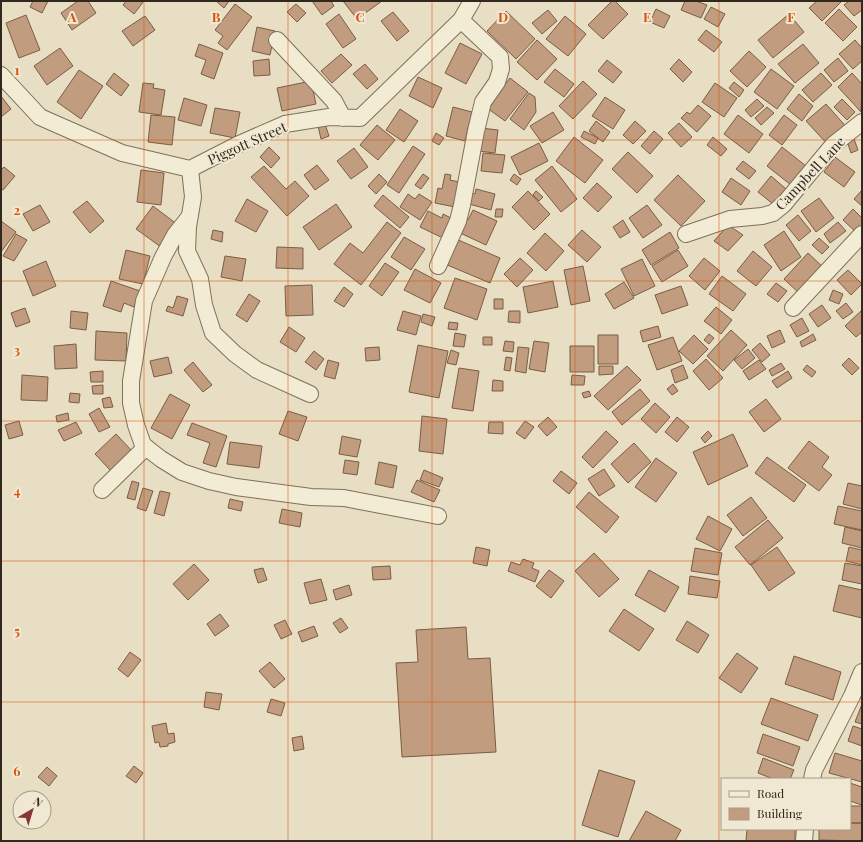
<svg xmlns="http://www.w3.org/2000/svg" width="863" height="842" font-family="'Playfair Display',serif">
<rect width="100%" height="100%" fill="#e7dec3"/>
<path fill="#c19c7e" stroke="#7b5d45" d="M33 1H48L42 13 30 7Z
M78 1H88L96 13 72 30 61 13Z
M126 1H144L134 14 123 5Z
M216 1H229L224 8Z
M312 1H331L334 6 322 15Z
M343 1H382L357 19Z
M612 1H615L628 14 603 39 588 25Z
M685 1H696L707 5 701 18 681 10Z
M817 1H842L822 21 809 8Z
M849 1H862V10L854 16 844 5Z
M235 4 252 17 227 50 218 43 223 36 215 30Z
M296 4 306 13 297 22 287 12Z
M711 7 725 14 718 27 704 19Z
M656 9 670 16 664 28 650 22Z
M839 9 857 27 843 41 825 23Z
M548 10 557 21 542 34 532 23Z
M506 11 535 39 516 59 487 31Z
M393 12 409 31 397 41 381 21Z
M339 14 356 39 343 48 326 24Z
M789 14 804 32 773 58 758 40Z
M26 15 40 50 19 58 6 23Z
M145 16 155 30 133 46 122 31Z
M565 16 586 34 568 56 546 39Z
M257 27 275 31 270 55 252 51Z
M706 30 722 42 714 52 698 40Z
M537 40 557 59 537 80 517 62Z
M855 40 862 48V61L853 69 839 54Z
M460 43 482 54 466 84 445 73Z
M199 44 223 53 214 79 201 74 206 60 195 56Z
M803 44 819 63 795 83 778 64Z
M60 48 73 66 47 85 34 66Z
M749 51 766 67 747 87 730 71Z
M341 54 352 65 332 83 321 71Z
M838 58 848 71 834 82 824 70Z
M269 59 270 75 254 76 253 61Z
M679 59 692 72 683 82 670 69Z
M607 60 622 72 613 83 598 71Z
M365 64 378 79 367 89 353 74Z
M555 69 574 84 564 97 544 82Z
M771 69 794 86 777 109 754 92Z
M79 70 103 86 81 119 57 102Z
M114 73 129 85 121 96 106 84Z
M821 73 832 85 813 102 802 90Z
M852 73 862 84 861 112 838 87Z
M418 77 442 88 433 108 409 96Z
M510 78 528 92 505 121 487 108Z
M311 81 316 104 282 111 277 88Z
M583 81 597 94 573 119 559 106Z
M734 82 744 90 739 97 729 88Z
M143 83 154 84 153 88 165 90 161 115 139 112Z
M715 83 737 98 724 117 702 102Z
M529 93 535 97 536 112 524 130 510 119Z
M799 94 813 106 802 121 787 109Z
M1 96 11 109 1 117Z
M605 97 625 110 613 129 592 116Z
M184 98 207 105 201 126 178 120Z
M757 99 764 106 751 117 745 110Z
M842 99 855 112 847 120 834 107Z
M826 104 849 130 830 147 806 121Z
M698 105 711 116 697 132 681 118 687 112 690 114Z
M453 107 472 112 465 141 446 136Z
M767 107 774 113 761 125 755 118Z
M215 108 240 112 235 138 210 133Z
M400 109 418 121 404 142 386 130Z
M553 112 564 130 542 143 530 126Z
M151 115 175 117 172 145 148 142Z
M738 115 763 134 749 153 724 134Z
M784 115 797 125 782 145 769 135Z
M596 121 610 132 603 142 589 131Z
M635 121 646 131 633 144 623 135Z
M679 123 692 137 681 147 668 133Z
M325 124 329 136 321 139 318 126Z
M377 125 395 140 378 160 360 145Z
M481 128 498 130 495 153 478 151Z
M584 131 598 138 595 144 581 137Z
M654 131 663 139 650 154 641 146Z
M436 133 444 138 439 145 432 141Z
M574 137 603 160 585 183 556 161Z
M713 137 727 149 721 156 707 145Z
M854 139 858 150 851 153 847 141Z
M539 143 548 161 520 175 511 157Z
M413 146 425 154 399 193 387 185Z
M269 147 280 158 271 168 260 157Z
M782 147 806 166 791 185 767 166Z
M354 148 368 167 351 179 337 161Z
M628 152 653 176 637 193 612 169Z
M483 153 505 155 502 173 481 171Z
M835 157 855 172 844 187 824 172Z
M743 161 756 171 749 179 736 169Z
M317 165 329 180 315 190 304 175Z
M264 166 286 189 295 181 309 196 287 216 251 177Z
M552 166 577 199 561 212 535 180Z
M4 167 15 176 3 190 1 189V170Z
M141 170 164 173 161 205 137 202Z
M379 174 387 182 376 194 368 186Z
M423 174 429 178 421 189 415 185Z
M445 174 451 175 450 180 459 182 455 207 435 203 438 188 442 189Z
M514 174 521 179 517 185 510 180Z
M678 175 705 201 681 226 654 200Z
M771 176 786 189 773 204 758 192Z
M731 178 750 191 741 205 722 192Z
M597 183 612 197 598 212 583 198Z
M476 189 495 194 491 210 469 204 472 193 475 194Z
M862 190V206L854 199Z
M528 191 550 214 534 230 512 207Z
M536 191 543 197 539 201 533 195Z
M408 194 415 199 419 194 432 202 420 220 400 207Z
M383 195 409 217 400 228 374 206Z
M819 198 834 218 816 232 801 211Z
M247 199 268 211 256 232 235 221Z
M87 201 104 221 90 233 73 212Z
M336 204 352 227 319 250 303 227Z
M40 205 50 222 33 231 23 214Z
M647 205 662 225 643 238 629 218Z
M153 206 178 225 161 247 136 229Z
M496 209H503L502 217H495Z
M853 209 862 218V225L856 232 843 220Z
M473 210 497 221 486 245 458 232 464 218 468 220Z
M428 211 442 218 443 214 455 220 445 239 420 227Z
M798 215 811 231 799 241 786 225Z
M623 220 630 232 620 238 613 227Z
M1 221 16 232 1 252Z
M387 222 401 233 361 285 334 264 350 243 363 253Z
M838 222 846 231 830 243 824 234Z
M728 225 743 235 728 251 714 241Z
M213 230 223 232 222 242 211 239Z
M582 230 601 247 587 262 568 245Z
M784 231 801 257 781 271 764 245Z
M670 232 679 248 651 265 642 250Z
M545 233 564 251 546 271 527 253Z
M16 234 27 240 14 261 3 256Z
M404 237 425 249 411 270 391 257Z
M819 238 829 247 822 254 812 245Z
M456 239 500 258 490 283 445 264Z
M277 247 303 248V269L276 268Z
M126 250 150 256 143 284 119 279Z
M678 250 688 266 662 282 652 266Z
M753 251 772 267 756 286 737 271Z
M808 253 825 269 801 295 784 279Z
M225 256 246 259 242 281 221 277Z
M520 258 533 270 517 287 504 274Z
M704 258 720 271 705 290 689 276Z
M642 259 655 286 634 296 621 269Z
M46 261 56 286 33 296 23 271Z
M385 263 399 272 382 296 369 286Z
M583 266 590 301 571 305 564 270Z
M415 269 441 283 430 303 404 290Z
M848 270 862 284 851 295 837 280Z
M722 276 746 294 733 311 709 294Z
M455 278 487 289 477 320 444 308Z
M111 281 140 291 134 307 124 303 121 312 103 306Z
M553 281 558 307 528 313 523 287Z
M624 282 634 298 614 309 605 294Z
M776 283 787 291 778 302 767 294Z
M312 285 313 315 286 316 285 286Z
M681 286 688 305 662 314 655 295Z
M344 287 353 294 344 307 334 301Z
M833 290 843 294 839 304 829 300Z
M249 294 260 301 247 322 236 315Z
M177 296 188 299 183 316 166 311 168 306 173 308Z
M494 299H503V309H494Z
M846 303 853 312 843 319 836 311Z
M822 305 831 318 818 327 809 314Z
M716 307 732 320 721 334 704 321Z
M25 308 30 322 16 327 11 313Z
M862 310V332L856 337 845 326Z
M71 311 88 313 86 330 70 328Z
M403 311 421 316 416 335 397 330Z
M509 311H520V323L508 322Z
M423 314 435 317 432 326 421 322Z
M802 318 809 331 797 337 790 325Z
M449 322 458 323 457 330 448 329Z
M658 326 661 337 643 342 640 331Z
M289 327 305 338 296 352 280 342Z
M731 330 747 345 723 371 707 356Z
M780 330 785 342 772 348 767 336Z
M96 331 127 333 126 361 95 360Z
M455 333 466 335 464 347 453 346Z
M709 334 714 338 709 344 704 340Z
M813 334 816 340 802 347 800 342Z
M598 335H618V364H598Z
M694 335 708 349 693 364 679 351Z
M483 337H492V345H483Z
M673 337 682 361 657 370 648 345Z
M505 341 514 342 513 352 503 351Z
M534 341 549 343 545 372 529 369Z
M760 343 770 355 762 362 752 350Z
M76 344 77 368 55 369 54 346Z
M418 345 448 351 439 398 409 392Z
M570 346H594V372H570Z
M379 347 380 360 366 361 365 348Z
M518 347 529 348 526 373 515 371Z
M748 349 755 358 742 369 734 360Z
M451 350 459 353 456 365 447 363Z
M314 351 324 359 316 370 305 362Z
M168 357 172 373 154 377 150 361Z
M506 357 512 358 510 371 504 370Z
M849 358 859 368 852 375 842 365Z
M706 359 723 378 709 390 693 371Z
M328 360 339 363 335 379 324 376Z
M759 360 766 369 749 380 743 371Z
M193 362 212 385 203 392 184 370Z
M781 363 785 369 772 376 769 370Z
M683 365 688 378 675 383 671 370Z
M807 365 816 372 812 377 803 370Z
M599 366H613V374L599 375Z
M627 366 641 380 608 410 594 396Z
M459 368 479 371 473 411 452 408Z
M103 371V382H91L90 372Z
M788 371 792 378 777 388 772 381Z
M22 375 48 377 47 401 21 400Z
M572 375 585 376 584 385H571Z
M493 380 503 381V391H492Z
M673 384 678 391 672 395 667 389Z
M103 385V394H93L92 386Z
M640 389 650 401 622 425 612 412Z
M589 391 591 396 584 398 582 393Z
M70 393 80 394 79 403 69 402Z
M170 394 190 405 172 439 151 428Z
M110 397 113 407 104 408 102 399Z
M766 399 781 419 764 432 749 412Z
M655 403 670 417 656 433 641 419Z
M99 408 110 427 99 432 89 414Z
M288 411 307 417 298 441 279 434Z
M68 413 69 420 57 422 56 416Z
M422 416 447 419 443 454 419 451Z
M548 417 557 427 547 436 538 426Z
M677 417 689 427 677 442 665 432Z
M19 421 23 435 9 439 5 425Z
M525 421 534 427 525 439 516 433Z
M76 422 82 433 64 441 58 430Z
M489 422H503V434L488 433Z
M192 423 227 436 216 467 203 463 210 443 187 435Z
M606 431 618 442 593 468 582 457Z
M708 431 712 436 705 443 701 438Z
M116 434 132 451 111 471 95 454Z
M733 434 748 466 708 485 693 452Z
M342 436 361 440 357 457 339 454Z
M809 441 829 457 822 467 832 475 819 491 788 468Z
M230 442 262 446 259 468 227 464Z
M634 443 651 462 628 483 611 464Z
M767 457 806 485 794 502 755 473Z
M656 458 677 473 656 502 635 487Z
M345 460 359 462 357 475 343 473Z
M379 462 397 466 393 488 375 484Z
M604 469 615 486 599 496 588 479Z
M424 470 443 478 439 487 420 480Z
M561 471 577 483 569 494 553 481Z
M417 480 440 490 434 502 411 492Z
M132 481 139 483 135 500 127 498Z
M848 483 862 486V509L843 504Z
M143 488 153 491 146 511 137 508Z
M160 491 170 493 164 516 154 513Z
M589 492 619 517 606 533 576 507Z
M751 497 767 518 743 536 727 515Z
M230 499 243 502 241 511 228 508Z
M838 506 862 511V530L834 524Z
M282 509 302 513 300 527 279 523Z
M708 516 732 529 720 551 696 539Z
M768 520 783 538 750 565 735 547Z
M845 527 862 531V548L842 543Z
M476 547 490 550 487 566 473 563Z
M777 547 795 573 769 591 751 565Z
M849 547 862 550V565L846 561Z
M695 548 722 553 718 575 691 571Z
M594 553 619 579 599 597 575 571Z
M523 559 534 563 532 568 539 571 535 582 508 571 511 562 520 565Z
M845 563 862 566V584L842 580Z
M194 564 209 580 188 600 173 584Z
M390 566 391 579 373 580 372 567Z
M263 568 267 580 258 583 254 570Z
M549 570 564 581 551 598 536 586Z
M649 570 679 587 665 612 635 595Z
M690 576 720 581 717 598 688 594Z
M321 579 327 600 310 604 304 583Z
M349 585 352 595 336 600 333 590Z
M839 585 862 590V618L833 611Z
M624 609 654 629 639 651 609 631Z
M220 614 229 626 215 636 207 624Z
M341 618 348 628 340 633 333 623Z
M285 620 292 634 281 639 274 625Z
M687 621 709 635 698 653 676 640Z
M314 626 318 636 302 642 298 632Z
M466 627 468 659 490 658 496 752 402 757 396 663 418 662 416 630Z
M130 652 141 660 128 677 118 669Z
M737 653 758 668 741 693 719 678Z
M794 656 841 672 833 700 785 684Z
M270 662 285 679 274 688 259 671Z
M206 692 222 694 219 710 204 707Z
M771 698 818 715 808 741 761 724Z
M271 699 285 703 281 716 267 712Z
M862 704V724L855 722Z
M166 723 168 734 174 733 175 742 168 744V746L160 747 159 742 155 743 152 726Z
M853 726 862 729V746L848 741Z
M763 734 800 747 793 766 757 753Z
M302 736 304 749 294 751 292 738Z
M835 753 862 761V782L829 773Z
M763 758 794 770 790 779H773L758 773Z
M134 766 143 773 136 783 126 776Z
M47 767 57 776 49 786 38 777Z
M599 770 635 781 618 837 582 825Z
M850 783 862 787V805L850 801Z
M850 806H862V823H850Z
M646 811 681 830 675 841H629Z
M850 823H862V841L819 840V829H850Z
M747 829H795V841H746Z"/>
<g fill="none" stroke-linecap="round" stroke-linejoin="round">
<defs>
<path id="minor" d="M277 40 334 101 343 118
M1 75 40 117 122 153 190 169 237 145 285 124 329 117 360 118 461 20 472 1
M190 169 193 197 188 227 187 251 200 279 204 305 213 333 235 354 257 370 310 394
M190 216 175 235 163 257 144 301 131 381V403L136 425 143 445 161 459 182 472 209 481 236 487 311 497 344 498 438 516
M686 234 730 219 762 216 773 213 784 204 833 145 862 122
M438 266 458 221 462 205 476 131 483 102 497 82 501 69 500 57 461 20
M793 308 862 234
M102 490 146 447
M812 779 814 770 852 696 862 672
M804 841 805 829"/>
</defs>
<use href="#minor" stroke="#7f705c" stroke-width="18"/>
<use href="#minor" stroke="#f3ecd5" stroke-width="16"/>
</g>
<path fill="none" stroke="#d6540e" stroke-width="1" stroke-opacity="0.55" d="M144 1V841M288 1V841M432 1V841M575 1V841M719 1V841M1 140H862M1 281H862M1 421H862M1 561H862M1 702H862"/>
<g text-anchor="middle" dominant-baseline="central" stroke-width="4" stroke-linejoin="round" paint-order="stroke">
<g font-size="14" fill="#31281e" stroke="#f0e8d2">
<text transform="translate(247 143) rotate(-24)">Piggott Street</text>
<text transform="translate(810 173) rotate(-47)">Campbell Lane</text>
</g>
</g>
<g font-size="13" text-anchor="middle" font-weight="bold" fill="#d6540e" stroke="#f0e8d2" stroke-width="4" stroke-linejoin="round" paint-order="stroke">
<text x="72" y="22">A</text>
<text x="216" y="22">B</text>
<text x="360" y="22">C</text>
<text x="503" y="22">D</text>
<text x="647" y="22">E</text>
<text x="791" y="22">F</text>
<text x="17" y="75">1</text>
<text x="17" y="215">2</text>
<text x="17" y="355">3</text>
<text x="17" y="496">4</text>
<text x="17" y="636">5</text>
<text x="17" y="776">6</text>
</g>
<rect width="863" height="842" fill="none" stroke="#31281e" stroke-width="4"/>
<rect x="721" y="778" width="130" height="52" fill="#f0e8d2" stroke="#a49b8a"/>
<rect x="729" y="791" width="20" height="6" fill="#f3ecd5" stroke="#a49b8a"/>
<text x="757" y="798" font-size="12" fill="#31281e">Road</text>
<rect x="729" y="808" width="20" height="12" fill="#c19c7e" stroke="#a49b8a"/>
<text x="757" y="818" font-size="12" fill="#31281e">Building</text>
<g transform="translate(32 810) rotate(38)"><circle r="19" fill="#f0e8d2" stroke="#a49b8a"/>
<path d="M0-3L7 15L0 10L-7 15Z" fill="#863734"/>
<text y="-6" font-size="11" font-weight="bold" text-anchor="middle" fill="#31281e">N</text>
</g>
</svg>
